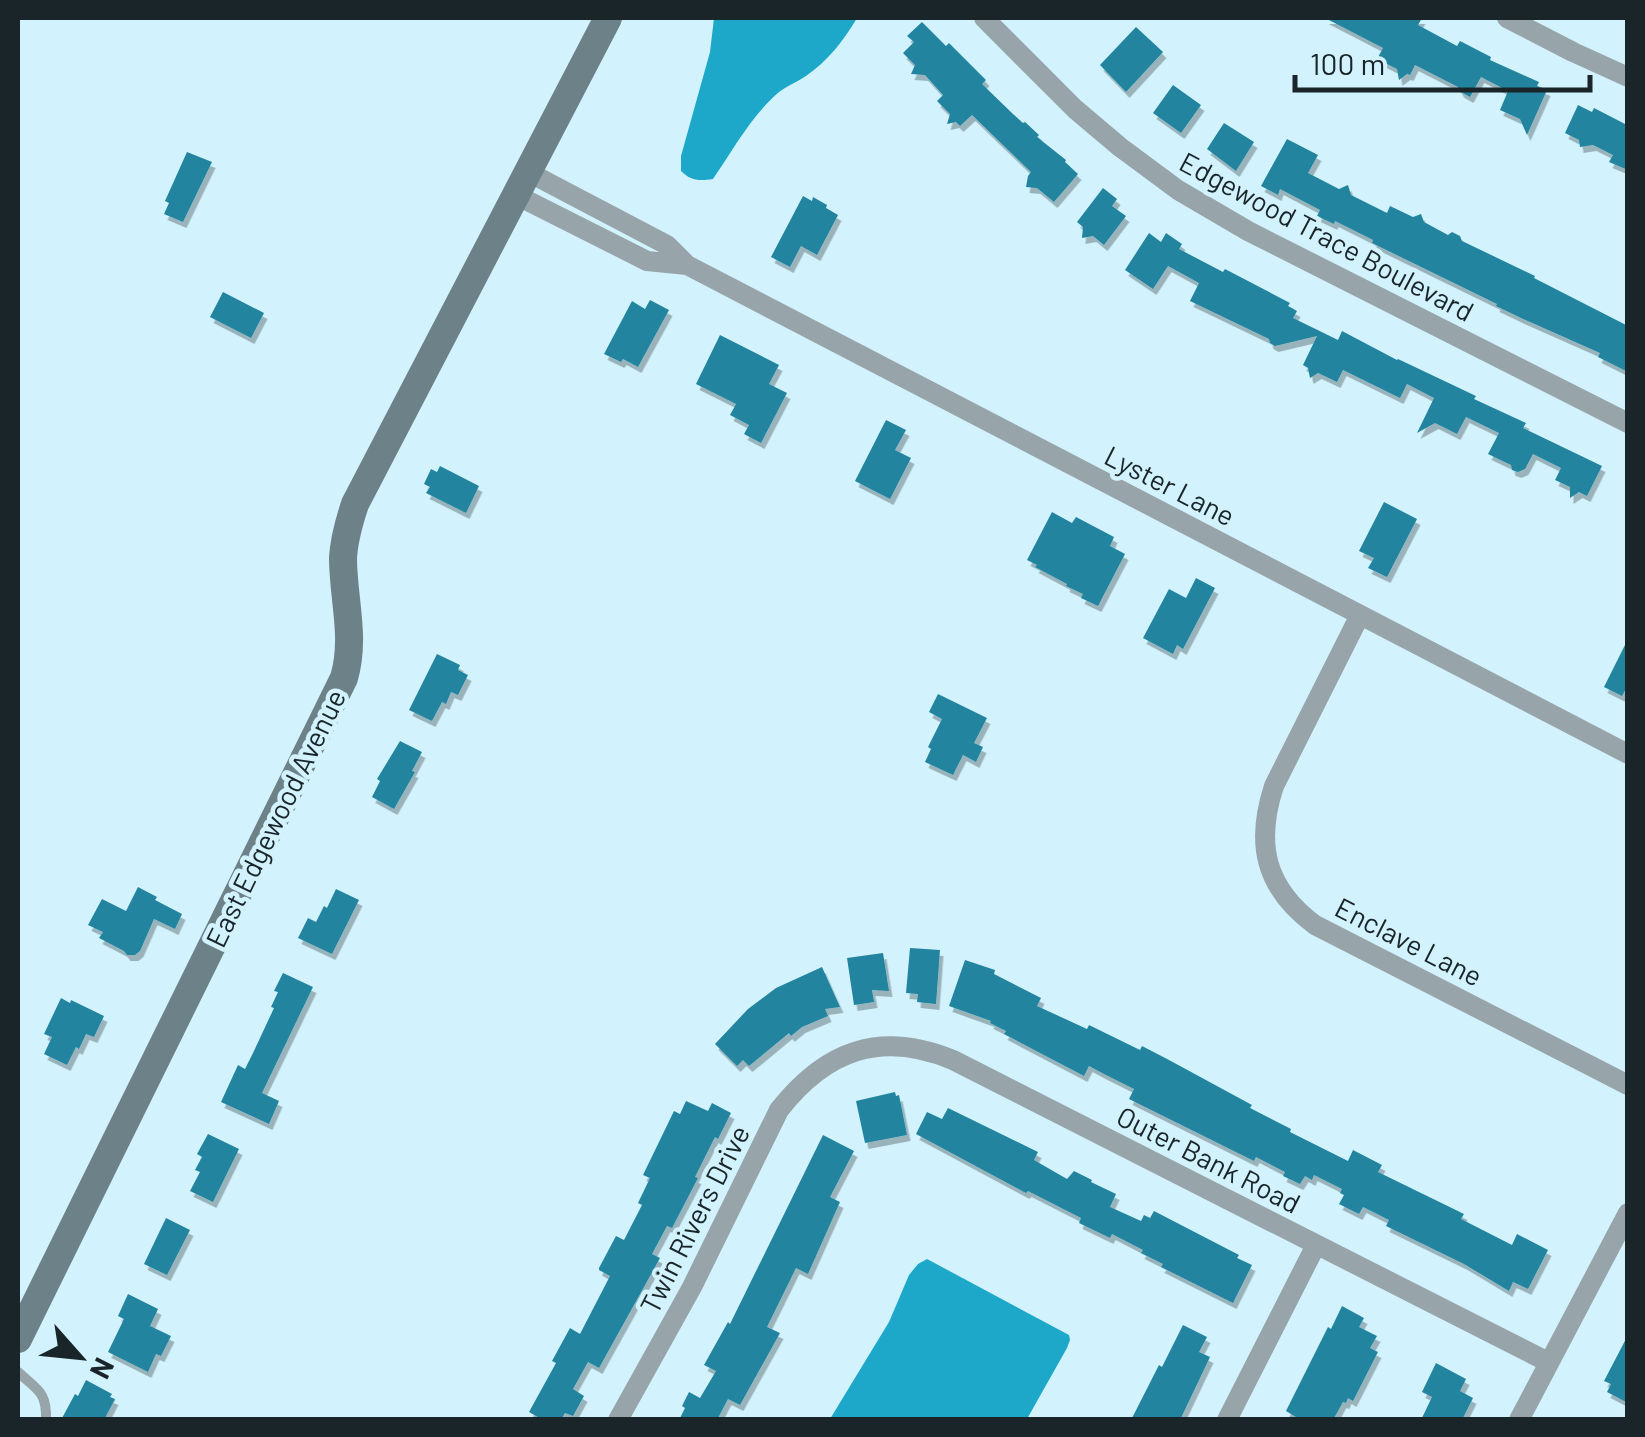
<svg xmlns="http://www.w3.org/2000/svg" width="1645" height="1437" font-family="Barlow,sans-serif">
<defs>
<filter id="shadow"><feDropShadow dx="3.5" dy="6" stdDeviation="0" flood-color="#0004"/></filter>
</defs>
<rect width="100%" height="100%" fill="#d2f3fe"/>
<path fill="#1da8ca" d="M714 18H857C844 40 828 61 806 76 797 82 787 86 779 92 751 116 733 150 713 179 699 181 691 181 681 171V156L710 52Z
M927 1259 1069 1335 1070 1340 1067 1348 1027 1419H830L889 1322 909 1275 918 1264Z"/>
<path fill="#22849e" filter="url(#shadow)" d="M1325 18H1422L1418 25 1457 46 1460 41 1491 57 1490 60 1539 82 1537 86 1547 90 1527 135 1520 119 1500 110 1508 91 1481 77 1470 97 1461 92 1458 87 1415 65 1410 75 1407 74 1399 80 1397 69 1377 59 1383 48Z
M922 22 946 46 949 43 986 80 982 84 1013 114 1023 123 1025 122 1039 135 1037 137 1066 160 1065 162 1078 174 1054 202 1037 188 1026 187 1028 176 1031 172 972 115 960 126 956 122 947 124 950 114 937 101 943 95 925 75 911 74 915 65 903 53 914 42 907 36Z
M1136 27 1163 52 1126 92 1100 65Z
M1173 85 1201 105 1181 133 1153 113Z
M1578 105 1592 112 1594 108 1627 125 1628 124V170L1609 162 1613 155 1593 145 1580 147 1579 140 1565 133Z
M1224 123 1254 142 1236 171 1207 149Z
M1287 139 1318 155 1308 173 1339 189 1348 185 1351 195 1387 213 1390 206 1413 217 1421 214 1424 222 1448 235 1452 232 1460 236 1462 241 1535 276 1534 278 1628 326V372L1598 357 1600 353 1521 318 1496 306 1497 304 1372 243 1373 240 1335 221 1334 224 1317 216 1320 210 1280 189 1278 195 1261 186Z
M187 152 212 162 183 222 164 214 169 203 165 201Z
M1103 188 1117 199 1112 206 1126 216 1104 245 1093 236 1082 238 1083 227 1077 222Z
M803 196 812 201 813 197 827 205 826 208 838 215 817 255 801 246 790 267 771 257Z
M1149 233 1161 242 1166 233 1182 244 1179 249 1223 272 1225 269 1290 303 1288 306 1297 311 1293 318 1338 340 1342 331 1397 360 1398 359 1476 396 1474 399 1526 423 1523 428 1602 466 1587 496 1579 492 1570 498V487L1555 480 1561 468 1533 454 1525 469 1518 472 1512 470 1511 465 1488 454 1499 433 1466 417 1457 434 1435 423 1417 433 1434 398 1407 384 1400 398 1343 370 1337 382 1318 373 1310 378 1308 368 1303 365 1317 336 1275 346 1270 343 1269 339 1190 301 1199 283 1168 266 1153 289 1125 270Z
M223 292 264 313 251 338 210 317Z
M650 300 669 310 638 367 623 359 621 362 604 354 632 301 645 309Z
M720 335 779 365 769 384 787 393 761 443 744 434 749 425 730 415 736 404 696 384Z
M886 420 906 430 895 450 911 458 890 499 855 481Z
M440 466 479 486 466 513 426 493 430 487 424 484 431 469 437 472Z
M1384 502 1417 519 1387 577 1368 568 1374 558 1359 551Z
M1052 512 1072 523 1076 517 1114 537 1110 546 1125 554 1098 606 1081 598 1083 594 1066 586 1067 584 1035 567 1037 565 1027 560Z
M1196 578 1215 588 1183 649 1177 645 1173 654 1143 638 1169 589 1186 598Z
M1628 639V685L1622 696 1604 687Z
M437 654 460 665 458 670 468 675 458 695 451 692 446 704 442 702 432 721 409 710Z
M938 694 987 718 974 743 983 747 976 762 963 755 953 775 925 762 931 749 928 747 942 719 929 712Z
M400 741 422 752 412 771 415 772 394 809 372 797 380 781 377 779Z
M138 887 157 897 155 900 182 914 175 929 154 919 140 951 135 955H127L124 951 99 938 103 932 88 925 102 899 126 911Z
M336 889 359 900 332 954 298 938 308 918 316 922 324 906 327 908Z
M910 948 940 950 936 1004 917 1002 918 994 906 993Z
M883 953 889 991 872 990 874 1002 854 1005 847 958Z
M965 960 995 970 994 974 1041 998 1037 1006 1087 1029 1089 1025 1140 1050 1142 1046 1169 1060 1252 1105 1250 1108 1291 1129 1290 1132 1348 1161 1353 1150 1382 1165 1378 1172 1464 1214 1461 1219 1512 1245 1517 1234 1548 1250 1528 1289 1513 1282 1509 1291 1464 1264 1386 1226 1389 1220 1363 1207 1359 1214 1339 1204 1344 1195 1340 1193 1342 1189 1314 1175 1312 1180 1305 1176 1300 1184 1283 1176 1285 1172 1256 1157 1254 1161 1129 1099 1134 1089 1104 1074 1089 1066 1084 1076 1004 1034 1006 1031 990 1023 991 1021 949 1006Z
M822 967 840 1007 825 1009 828 1016 802 1027 791 1036 789 1033 749 1066 743 1060 737 1066 715 1044 748 1009 776 988Z
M283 973 313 987 262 1093 279 1101 269 1124 221 1102 238 1065 245 1069 253 1053 274 1008 271 1007 278 992 274 991Z
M61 998 70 1003 71 1000 104 1016 94 1037 86 1034 79 1049 76 1047 67 1065 44 1054 52 1037 44 1034Z
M895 1092 896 1096 899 1095 907 1135 865 1143 856 1101Z
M686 1101 708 1111 712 1103 731 1113 718 1139 715 1137 695 1177 698 1178 672 1228 667 1226 652 1254 660 1258 599 1368 588 1362 573 1389 584 1396 573 1416 565 1413 561 1420H543L529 1412 556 1363 552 1361 570 1328 580 1334 610 1276 599 1270V1268L616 1236 624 1240 642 1205 638 1203 650 1178 643 1175 674 1111 680 1114Z
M948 1108 1038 1152 1034 1160 1067 1179 1074 1171 1092 1180 1091 1182 1116 1194 1110 1207 1141 1221 1144 1215 1150 1218 1154 1211 1239 1255 1237 1258 1252 1265 1233 1303 1161 1267 1163 1264 1141 1253 1143 1250 1112 1234 1110 1238 1079 1223 1081 1218 1028 1191 1026 1193 916 1134 927 1112 942 1119Z
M208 1134 239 1149 213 1202 190 1191 200 1172 195 1170 202 1157 197 1154Z
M823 1135 854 1151 830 1197 840 1202 808 1274 796 1268 767 1327 780 1333 740 1405 728 1399 717 1420H679L685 1408 682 1406 689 1392 700 1398 716 1371 704 1365 728 1322 730 1324Z
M166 1218 190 1230 167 1275 144 1264Z
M128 1294 158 1309 150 1326 171 1336 161 1356 156 1354 148 1372 108 1352 124 1319 118 1316Z
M1342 1306 1364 1318 1359 1327 1377 1336 1370 1348 1378 1352 1353 1401 1348 1398 1346 1403 1343 1402 1333 1420H1301L1286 1411 1328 1327 1331 1329Z
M1183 1325 1207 1337 1199 1352 1210 1357 1180 1420H1131L1159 1365 1162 1367Z
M1628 1335V1403L1607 1392 1611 1384 1604 1381Z
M1436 1363 1466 1379 1460 1391 1473 1398 1462 1420H1421L1432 1397 1422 1392Z
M86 1380 112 1394 110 1397 115 1399 104 1420H61L75 1394 78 1396Z"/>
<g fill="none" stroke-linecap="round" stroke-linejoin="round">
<path stroke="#97a4a9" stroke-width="10" d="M18 1372C37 1390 47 1391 46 1420"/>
<path stroke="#97a4a9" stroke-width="20" d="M984 18 1075 109 1120 147 1178 190 1248 231 1628 423
M1507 18 1573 52 1628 77
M528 172 667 245 687 265 1628 754
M516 195 647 261 687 265
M1360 615 1274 786C1255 844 1265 888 1315 925L1628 1085
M618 1420 692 1287 779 1110C826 1050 881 1030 953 1060L1548 1362
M1227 1420 1316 1245
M1519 1420 1628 1213"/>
<path stroke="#6d8288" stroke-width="28" d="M18 1339 344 678C356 637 343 599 343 558 344 539 349 522 355 504L608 18"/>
</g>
<g text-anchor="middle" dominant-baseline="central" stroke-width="9" stroke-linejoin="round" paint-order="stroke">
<g font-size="28" fill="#192529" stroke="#d2f3fe">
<text transform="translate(1327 236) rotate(28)">Edgewood Trace Boulevard</text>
<text transform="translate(1170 485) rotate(27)">Lyster Lane</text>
<text transform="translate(275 818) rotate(-64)">East Edgewood Avenue</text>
<text transform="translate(1409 941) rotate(27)">Enclave Lane</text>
<text transform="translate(1209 1159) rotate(27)">Outer Bank Road</text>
<text transform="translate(694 1219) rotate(-63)">Twin Rivers Drive</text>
</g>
</g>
<rect width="1645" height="1437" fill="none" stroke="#192529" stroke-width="40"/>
<g transform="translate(80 1357) rotate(117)" stroke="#d2f3fe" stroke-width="8" paint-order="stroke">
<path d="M0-8L18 38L0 25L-18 38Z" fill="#192529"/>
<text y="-15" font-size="28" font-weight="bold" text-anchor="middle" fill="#192529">N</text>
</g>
<path d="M1295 75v15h295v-15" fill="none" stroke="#192529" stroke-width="5"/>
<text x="1310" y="75" font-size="30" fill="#192529" stroke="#d2f3fe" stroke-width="8" paint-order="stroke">100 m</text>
</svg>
